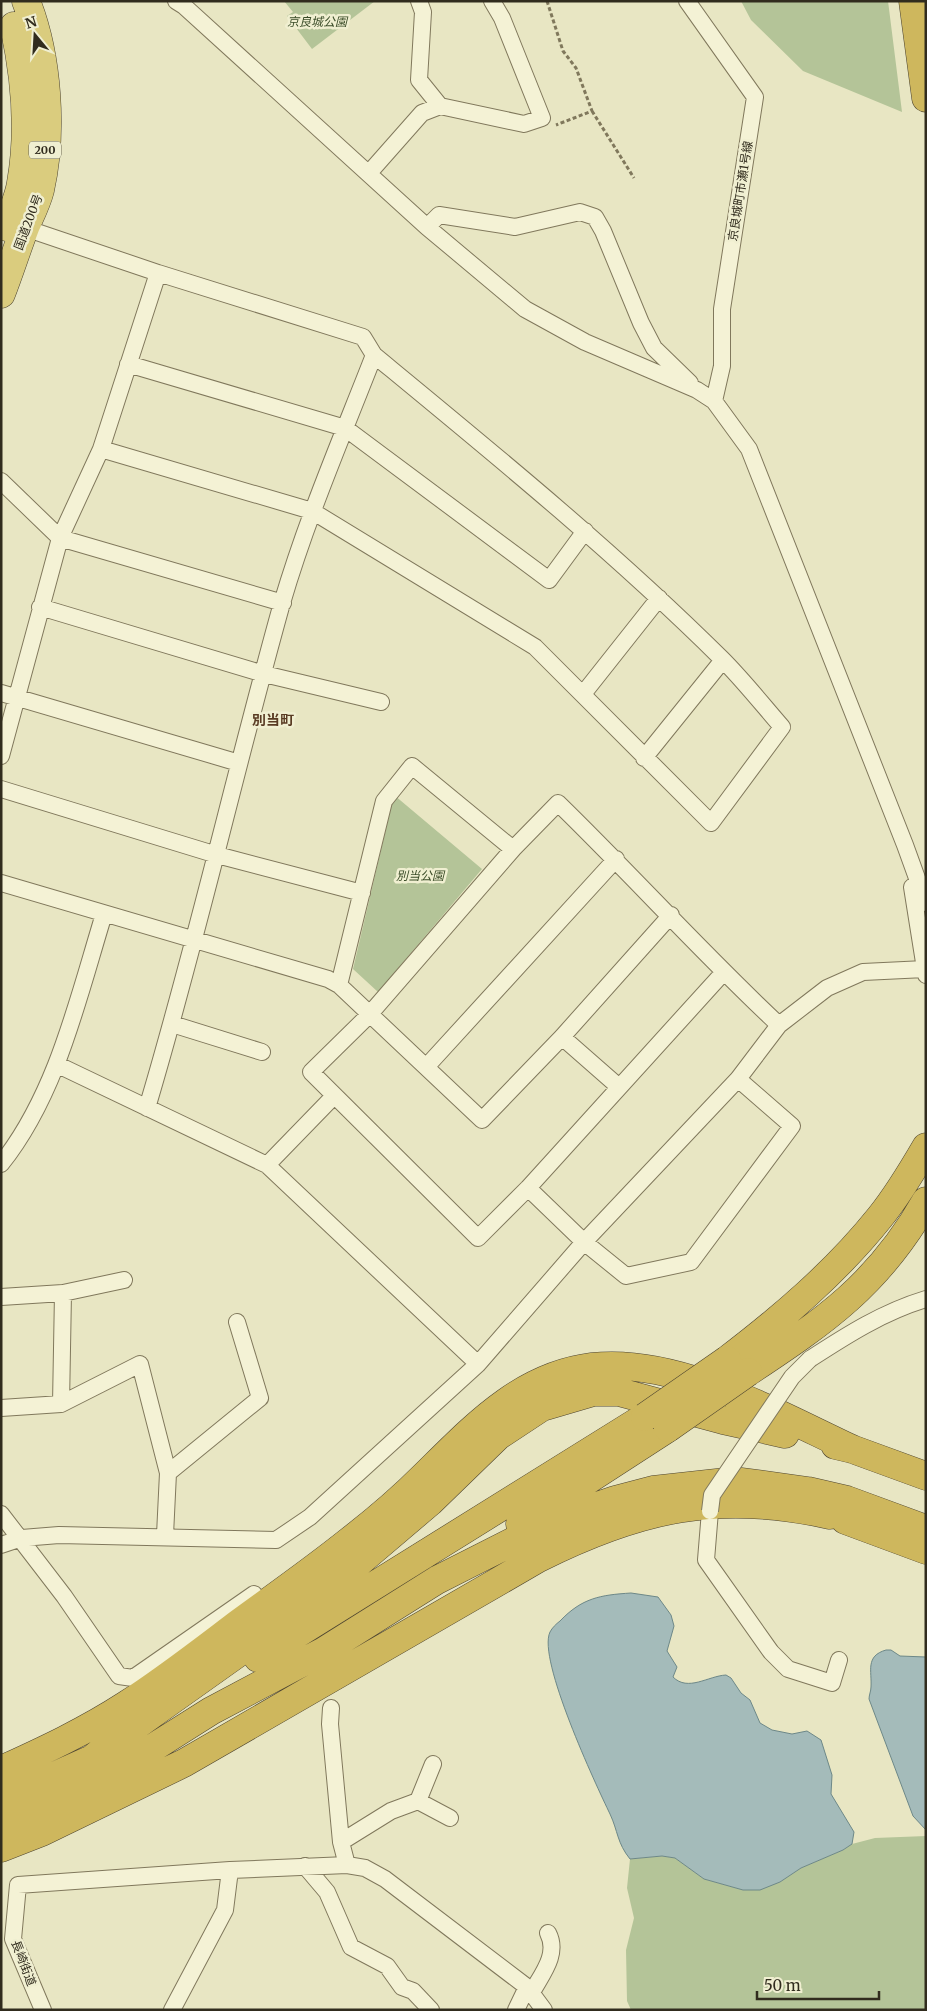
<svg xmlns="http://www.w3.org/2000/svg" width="927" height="2011" font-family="Merriweather,'Noto Sans JP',serif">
<rect width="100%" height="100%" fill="#e8e6c3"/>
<path fill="#b4c498" d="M284 1H375L312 49 287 16 293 12Z
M741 1H888L902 112 803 71 751 20Z
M394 795 482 869 378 992 353 969Z
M926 1836V2010H631L627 2001 626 1950 634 1918 627 1888 630 1859 662 1856 675 1858 704 1879 743 1890 780 1882 801 1868 843 1850 852 1844 875 1838Z"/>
<path fill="#a4bbba" stroke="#6d8888" d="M631 1593 658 1597 671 1615 674 1626 667 1651 677 1667 673 1677C688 1692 708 1676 726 1675L731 1678 741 1693 750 1700 760 1723 772 1730 792 1734 807 1731 821 1740 832 1775 831 1794 854 1832 852 1844 843 1850 801 1868 780 1882 760 1890H743L704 1879 675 1858 662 1856 630 1859C617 1843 618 1831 610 1814 596 1785 537 1659 550 1632 552 1628 556 1624 560 1621 582 1598 600 1595 631 1593Z
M886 1650H891L900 1656 926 1657V1830L913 1816 869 1699C869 1695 871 1691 871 1687 872 1671 865 1656 886 1650Z"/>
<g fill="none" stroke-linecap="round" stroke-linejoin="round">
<defs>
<path id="minor" d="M176 1 184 6 427 227 525 309 585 342 697 390 714 401 749 449 905 845 926 903
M419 1 423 12 419 80 440 106
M687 1 755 97 722 309V366L714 401
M369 173 422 113 440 106 524 124 542 118 502 18 492 1
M19 226 158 273 363 337 374 355C493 453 612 550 722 659 743 680 762 704 782 727L711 823 535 647 312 511 101 449
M427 227 439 215 515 227 580 212 595 217 603 231 641 323 654 348 690 383
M128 364 345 428 549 580 585 531
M1 481 60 538 283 603
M40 607 264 674 381 702
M1 693 239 763
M583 694 659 598
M1 756 60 538 101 449 158 273
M644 758 723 660
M1 789 217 855 362 893
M513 849 412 766 384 801 339 985 482 1120 562 1037 671 915
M1 883 328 979 339 985
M912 887 926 975
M723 973 528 1188 478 1238 311 1072 369 1015 513 849 558 803C633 876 703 954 779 1025
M172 1024 262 1052
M562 1037 619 1087
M58 1065 267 1165 478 1364
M427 1066 616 859
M147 1108C197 941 235 771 282 603 307 518 342 437 374 355
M1 1164C57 1094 78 998 104 914
M267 1165 334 1096
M528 1188 584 1242 626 1276 691 1262 792 1126 738 1079
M124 1280 63 1293 61 1404 140 1364 168 1473
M1 1297 63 1293
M810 1359C847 1335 883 1312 926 1299
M1 1408 61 1404
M710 1511 706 1560 771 1652 788 1669 832 1683 839 1660
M1 1514 64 1596 119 1676 133 1678 254 1594
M165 1535 168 1473 260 1398 237 1322
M1 1545 22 1538 59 1535 276 1540 310 1517 478 1364 584 1242 738 1079 779 1025 827 988 863 972 925 969
M331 1708 330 1724 341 1842 347 1865
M418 1801 433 1764
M341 1842 391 1811 418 1801 450 1818
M305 1866 327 1892 351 1947 387 1966 402 1987 413 1991 431 2010
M532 1992C542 1974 559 1954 548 1933
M43 2010 13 1939 18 1885 230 1870 347 1865 365 1868 385 1879 527 1987 544 2010
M172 2010 225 1910 230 1870
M516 2010 527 1987"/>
<path id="trunk" d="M7 227C11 213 19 198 21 183 30 132 25 76 14 26
M1 294C10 271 17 248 26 225 31 214 37 202 40 190 53 132 48 56 26 1"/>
<path id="motorway" d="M913 1 926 98
M727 1360C782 1318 836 1272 880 1217 897 1196 912 1171 926 1147
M748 1372C825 1321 879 1284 926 1201
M835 1445 852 1449 926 1476
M845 1520 926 1550
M520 1524 668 1428
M258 1658 645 1417
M117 1739 238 1653 357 1564 430 1502 498 1436 542 1407 593 1392H619L723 1420 785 1434
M1 1770C43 1751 86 1731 126 1705 165 1680 202 1651 239 1623 276 1596 313 1570 348 1542 374 1522 400 1500 424 1476 473 1428 520 1376 592 1367 677 1357 777 1414 852 1449
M1 1800 92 1759 117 1739 134 1730
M1 1826 46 1810 105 1778 211 1711 324 1651 437 1580 520 1538 577 1513 615 1500 653 1490 735 1481 808 1491 847 1500 926 1529
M1 1848 42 1832 184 1763 539 1558C639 1508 719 1490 830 1515"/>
</defs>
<use href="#minor" stroke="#80785c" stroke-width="18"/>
<use href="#trunk" stroke="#4e4530" stroke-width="29"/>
<use href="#motorway" stroke="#4e4530" stroke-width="29"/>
<path stroke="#80785c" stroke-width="3" stroke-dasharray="4 2.5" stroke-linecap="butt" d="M547 1 563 51 576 68 592 111 556 125
M592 111 634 178"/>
<use href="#minor" stroke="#f4f2d5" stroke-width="16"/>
<use href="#trunk" stroke="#dacc7e" stroke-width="28"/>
<use href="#motorway" stroke="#ceb75d" stroke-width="28"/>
<defs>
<path id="minor-bridge" d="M710 1511 712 1495 792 1377 810 1359"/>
<path id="motorway-bridge" d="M645 1417 727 1360
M668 1428 748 1372"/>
</defs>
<use href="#minor-bridge" stroke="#80785c" stroke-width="18" stroke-linecap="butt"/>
<use href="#motorway-bridge" stroke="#4e4530" stroke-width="29" stroke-linecap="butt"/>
<use href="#minor-bridge" stroke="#f4f2d5" stroke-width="16"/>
<use href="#motorway-bridge" stroke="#ceb75d" stroke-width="28"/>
</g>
<g text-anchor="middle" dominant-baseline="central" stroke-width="5" stroke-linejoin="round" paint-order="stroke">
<rect fill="#f0efd1" stroke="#6a6654" stroke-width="1" x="29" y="141.5" width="32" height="17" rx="4"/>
<g font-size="11" font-weight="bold" fill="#312c1e">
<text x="45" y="150">200</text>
</g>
<g font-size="12" font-style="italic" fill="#394b27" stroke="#f0efd1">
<text x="317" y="21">京良城公園</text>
<text x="420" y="875">別当公園</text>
</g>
<g font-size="12" fill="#312c1e" stroke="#f0efd1">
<text transform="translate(740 191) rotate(-81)">京良城町市瀬1号線</text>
<text transform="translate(28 222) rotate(-69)">国道200号</text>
<text transform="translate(24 1963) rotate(69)">長崎街道</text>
</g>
<g font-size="14" font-weight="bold" fill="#593b23" stroke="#f0efd1">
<text x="273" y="720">別当町</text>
</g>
</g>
<rect width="927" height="2011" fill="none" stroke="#312c1e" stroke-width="5"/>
<g transform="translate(35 35) rotate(342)" stroke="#f0efd1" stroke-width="4" paint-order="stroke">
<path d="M0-4L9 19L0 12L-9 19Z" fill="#312c1e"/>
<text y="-8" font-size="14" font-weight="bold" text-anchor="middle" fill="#312c1e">N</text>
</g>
<path d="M757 1991v8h122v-8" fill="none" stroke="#312c1e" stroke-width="2.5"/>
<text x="764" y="1991" font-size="15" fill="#312c1e" stroke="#f0efd1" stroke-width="4" paint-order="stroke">50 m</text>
</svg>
